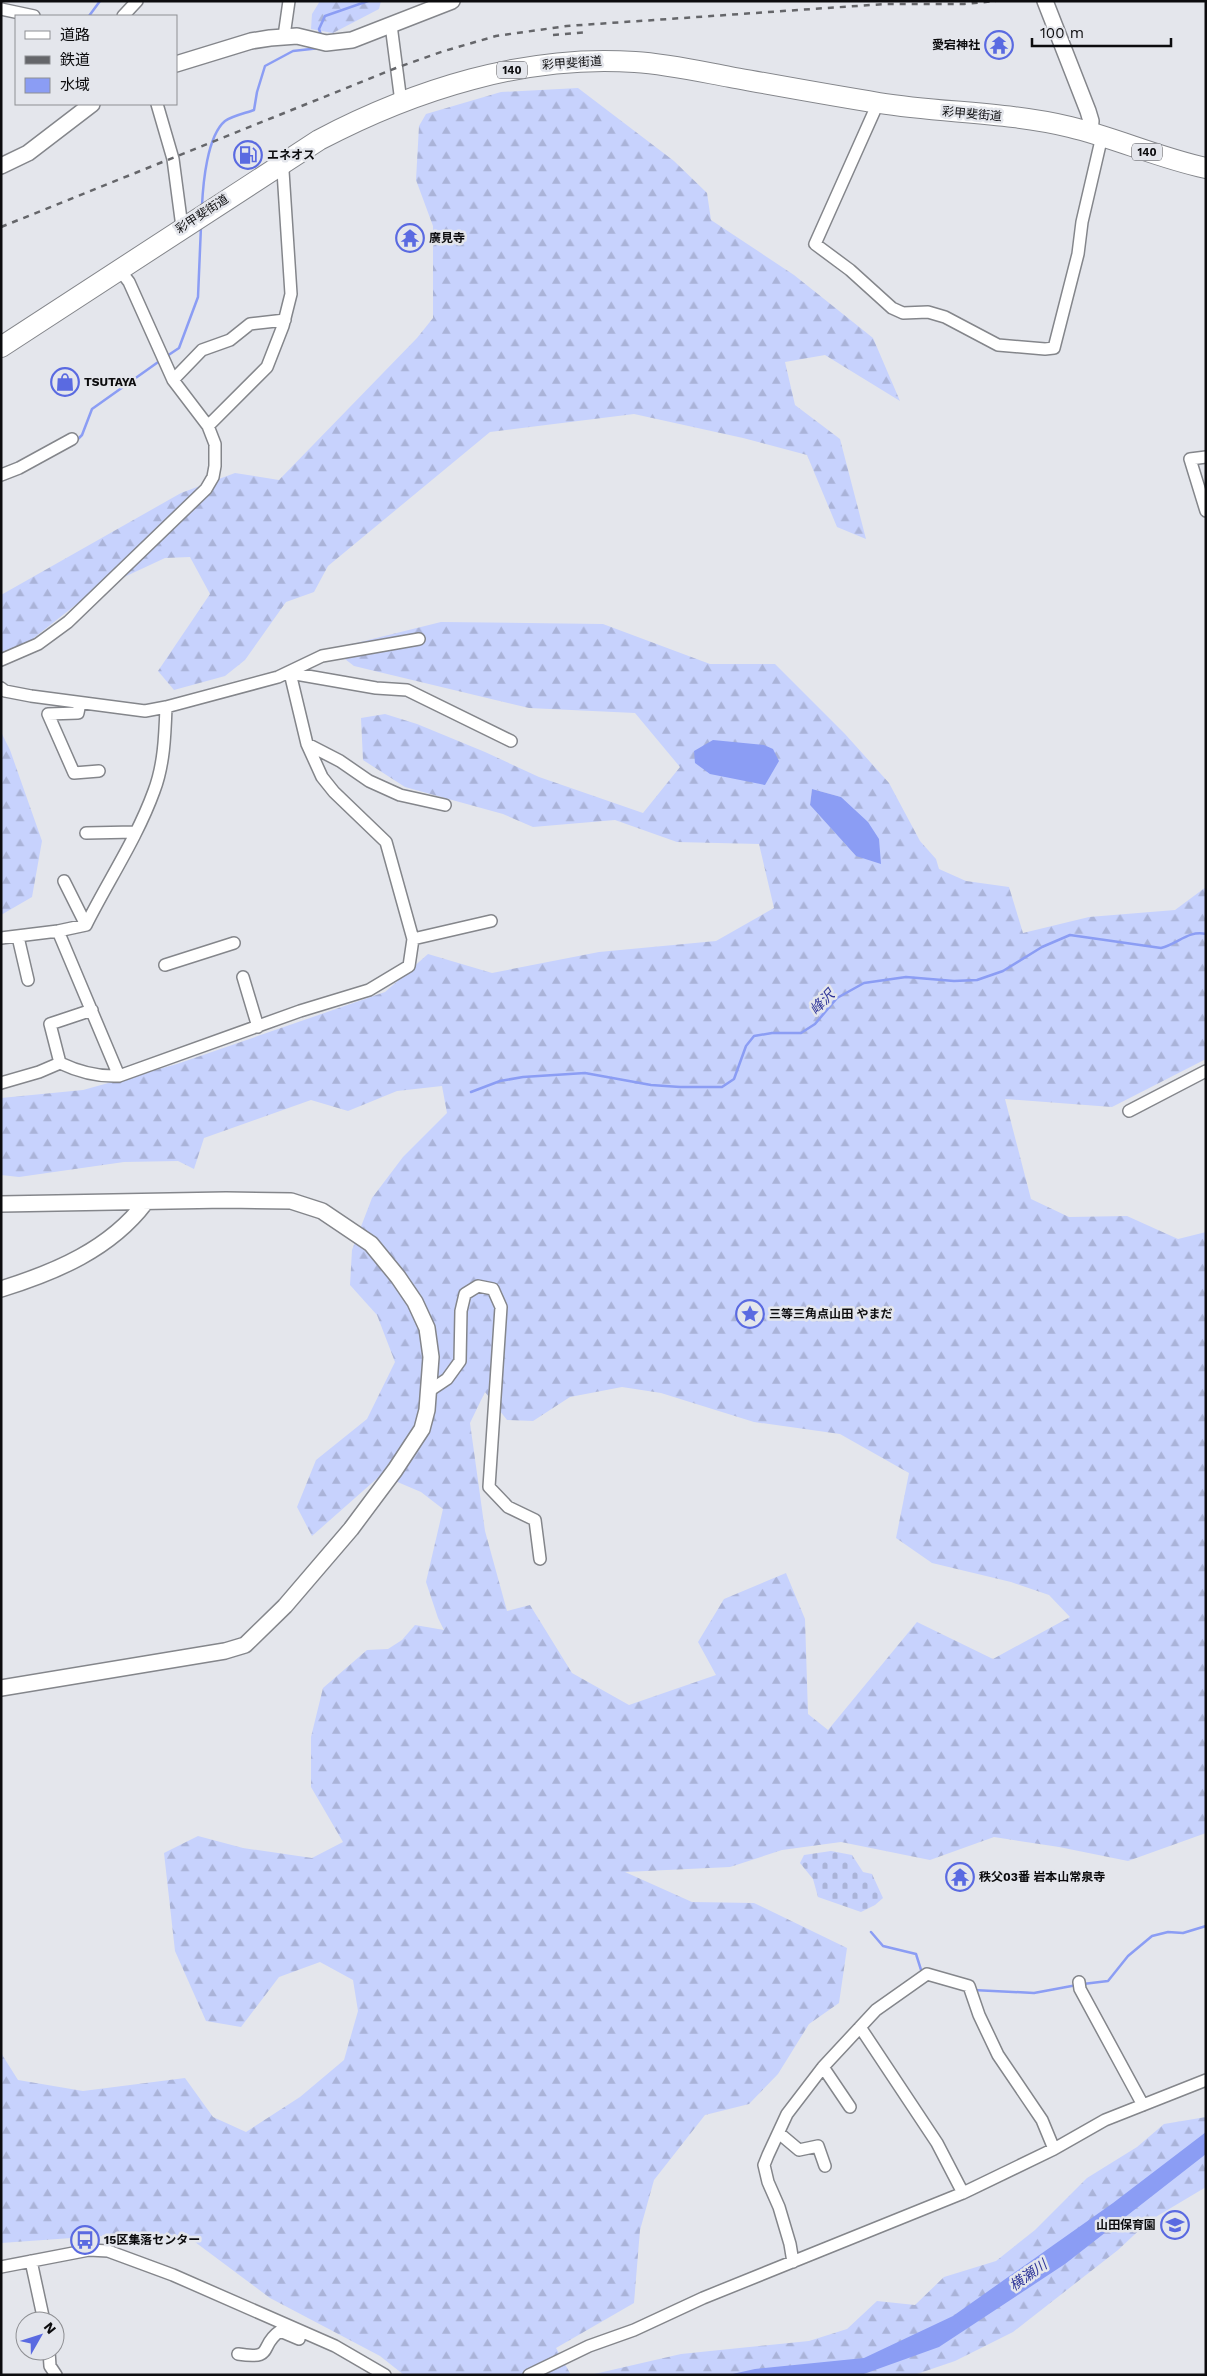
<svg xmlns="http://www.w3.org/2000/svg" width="1207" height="2376" font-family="'Work Sans','Noto Sans JP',sans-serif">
<defs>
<pattern id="forest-firs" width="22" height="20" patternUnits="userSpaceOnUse" patternTransform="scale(1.25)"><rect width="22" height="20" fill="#c7d2fd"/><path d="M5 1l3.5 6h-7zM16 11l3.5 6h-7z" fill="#aab3d8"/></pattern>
<pattern id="cemetery-stones" width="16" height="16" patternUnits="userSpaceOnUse" patternTransform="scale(1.25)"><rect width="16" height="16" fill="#c7d2fd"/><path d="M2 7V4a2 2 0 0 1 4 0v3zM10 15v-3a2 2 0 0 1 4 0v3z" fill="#aab3d8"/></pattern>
</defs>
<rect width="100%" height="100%" fill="#e4e6ec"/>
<path fill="url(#forest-firs)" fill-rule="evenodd" d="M320 1H381L379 9 333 33 311 29 312 14Z
M578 88 674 161 707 193 711 220 794 275 873 338 900 401 825 355 785 362 795 405 840 439 866 539 837 527 807 455 743 438 634 414 490 432 328 566 314 592 286 602 245 660 225 676 174 690 158 671 210 594 190 557 165 558 92 592 30 641 1 656V595L181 493 235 473 279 480 417 338 433 318V226L416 180 419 126 426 114 501 92Z
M441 622 603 624 710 664H775L845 734 889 783 920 841 936 859 939 869 966 881 1009 887 1023 933 1089 917 1175 910 1206 887V1059L1112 1107 1005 1099 1031 1199 1069 1217 1127 1216 1178 1239 1206 1232V1833L1128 1861 1059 1847 994 1837 930 1860 841 1842 782 1850 730 1867 625 1872 692 1902 754 1903 847 1948 839 2003 809 2024 778 2074 749 2104 705 2115 654 2180 640 2230 634 2303 556 2348 571 2375H404L380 2356 270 2298 195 2242 100 2236 1 2243V2053L18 2080 83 2091 185 2078 213 2117 246 2132 300 2097 344 2060 358 2011 353 1980 320 1962 279 1977 241 2027 206 2021 175 1951 164 1853 198 1836 243 1848 312 1858 343 1842 311 1787V1737L323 1688 367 1650 388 1649 402 1640 415 1625 444 1630 438 1618 426 1582 443 1509 421 1492 381 1475 312 1536 297 1507 316 1460 367 1419 395 1362 377 1315 350 1285 352 1250 372 1198 403 1157 447 1113 442 1086 397 1091 348 1111 311 1100 204 1138 194 1169 178 1161 124 1162 19 1177 1 1175V1098L83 1090 177 1064 385 992 428 954 492 973 599 952 716 941 774 908 759 844 677 842 615 820 533 827 503 814 405 787 363 760 361 718 385 714 417 724 485 752 539 777 643 813 680 767 635 713 529 708 354 666 332 649ZM812 789 841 797 856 856 810 805ZM622 1387 661 1393 754 1422 840 1434 909 1473 896 1538 932 1563 1011 1582 1049 1595 1070 1617 993 1659 917 1622 828 1730 808 1714 805 1619 786 1573 724 1599 698 1642 716 1675 629 1705 572 1673 530 1605 507 1611 485 1531 470 1423 485 1392 507 1420 533 1421 570 1397Z
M1 732 10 750 42 841 32 897 1 915Z
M1206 2117V2187L1149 2221 1118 2250 1013 2332 955 2361 914 2375H590L681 2354 809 2341 847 2329 877 2301 915 2305 944 2277 996 2261 1035 2230 1087 2178 1137 2147 1164 2124Z"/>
<path fill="url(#cemetery-stones)" d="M831 1851 852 1855 863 1872 872 1874 883 1898 875 1905 861 1912 818 1897 813 1879 800 1863 804 1855Z"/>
<path fill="#8b9df4" d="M713 740 764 745 773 749 779 761 765 785 710 774 695 763 694 751Z
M812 789 841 797 868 822 879 839 881 864 856 856 810 805Z
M1206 2132V2154L1065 2264 939 2347 861 2375H728L755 2369 864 2358 953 2316 1113 2203Z"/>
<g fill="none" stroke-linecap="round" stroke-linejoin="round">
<path stroke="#8b9df4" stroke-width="2.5" d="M89 16 100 1
M321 35 319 29 325 16 368 1
M202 206C203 184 207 136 225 121 232 116 246 113 254 110L257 92 265 66 293 51 320 48
M167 356 179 348 198 297 201 226
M75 442 82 435 92 409 161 360
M471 1092 500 1081 523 1077 585 1073 651 1085 680 1087H722L734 1079 746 1046 754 1036 772 1033H801L815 1024 837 998 864 983 906 977 954 981 977 980 1003 971 1042 947 1070 935 1161 948C1178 944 1188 930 1206 934
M871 1932 883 1946 916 1954 922 1973
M930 1980 943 1984
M1083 1984 1108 1981 1128 1956 1152 1936 1168 1932 1183 1933 1206 1926
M973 1990 1034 1993 1077 1985"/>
<defs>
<path id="street" d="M1 9 34 16
M123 16 137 1
M391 25 401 102
M284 36 289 1
M878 103 815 244 850 270 892 308 903 313 928 312 945 317 998 345 1045 349 1054 348 1078 254 1082 222 1102 136
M157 104 173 159 182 227
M173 380 202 350 230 340 250 324 285 320
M208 426 267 367 283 326 291 294 283 171 278 165
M1206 457 1190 459 1206 511
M1 475 19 468 72 439
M1 660 38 644 68 622 206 489 213 477 215 466V444L208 426 173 380 129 282 119 269
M290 673 376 688 407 690 511 741
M1 688 5 691 31 696 145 711 166 707 278 677 322 656 419 639
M80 703 78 713 48 714 74 773 99 771
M307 744 340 761 369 781 400 795 445 805
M86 833 135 832
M64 881 86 925
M58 931 119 1076
M18 937 28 980
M1 938 58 931 86 925C108 881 137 838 154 791 164 765 165 735 166 707
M413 939 491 921
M165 965 234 943
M243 977 258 1027
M60 1063 50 1024 92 1010
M1 1083 39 1072 60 1063C79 1072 98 1077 119 1076L300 1011 369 990 409 966 413 939 386 842 334 792 322 777 307 744 290 673
M1129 1111 1206 1071
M429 1391 447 1379 460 1361 461 1311 465 1294 478 1286 493 1289 501 1307 489 1487 508 1507 535 1520 540 1559
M1079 1982 1080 1989 1143 2105
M860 2027 937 2143 963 2193
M823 2067 850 2107
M780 2134 799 2150 818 2146 825 2166
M31 2261 44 2321
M793 2262 790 2244 779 2207 768 2182 764 2165 768 2155 787 2114 823 2067 876 2010 927 1974 969 1986 979 2015 998 2055 1042 2120 1054 2149
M1 2267 89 2250 108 2251 173 2275 335 2346 385 2375
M49 2351 50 2366 56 2375
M238 2354C276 2360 258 2346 280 2331L299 2339
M529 2375 589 2346 634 2330 703 2298 963 2193 1054 2149 1105 2120 1206 2080"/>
<path id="secondary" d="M1045 1 1088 111 1091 121 1090 132
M176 64 251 41 270 38 297 36 326 43 352 40 452 1
M1 166 28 153 92 104
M1 1204 226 1200 291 1201 322 1211 371 1244 398 1277 415 1302 427 1328 431 1357 427 1410 422 1429 395 1470 351 1529 285 1606 245 1645 225 1651 1 1688
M1 1289C56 1272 110 1249 145 1203"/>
<path id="highway" d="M1 347 319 140C414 90 526 54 635 62 667 64 698 71 730 77 780 86 829 95 879 103 942 113 1008 112 1070 127 1116 138 1159 158 1206 168"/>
</defs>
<use href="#street" stroke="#84868b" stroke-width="14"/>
<use href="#secondary" stroke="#84868b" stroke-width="18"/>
<use href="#highway" stroke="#84868b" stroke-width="22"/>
<use href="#street" stroke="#fff" stroke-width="11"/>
<use href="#secondary" stroke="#fff" stroke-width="15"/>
<use href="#highway" stroke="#fff" stroke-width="20"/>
<path stroke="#65666a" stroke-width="2.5" stroke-dasharray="6 6" stroke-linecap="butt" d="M553 35 588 32
M1 227 396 68 444 51 496 36 567 26 885 4H964L996 1"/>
</g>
<defs>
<symbol id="temple-ring" viewBox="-11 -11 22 22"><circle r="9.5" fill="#e4e6ec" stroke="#5a6ae1" stroke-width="1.5"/><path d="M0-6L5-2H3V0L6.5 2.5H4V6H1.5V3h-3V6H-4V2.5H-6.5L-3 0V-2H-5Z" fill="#5a6ae1"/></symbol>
<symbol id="fuel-ring" viewBox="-11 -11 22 22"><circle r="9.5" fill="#e4e6ec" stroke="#5a6ae1" stroke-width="1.5"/><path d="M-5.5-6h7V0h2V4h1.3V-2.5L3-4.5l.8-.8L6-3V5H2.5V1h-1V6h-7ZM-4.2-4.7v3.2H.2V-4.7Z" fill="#5a6ae1"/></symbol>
<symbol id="shop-ring" viewBox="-11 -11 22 22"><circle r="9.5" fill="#e4e6ec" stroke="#5a6ae1" stroke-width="1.5"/><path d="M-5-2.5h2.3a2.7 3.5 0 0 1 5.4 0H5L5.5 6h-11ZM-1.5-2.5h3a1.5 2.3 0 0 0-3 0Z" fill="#5a6ae1"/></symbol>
<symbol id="sight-ring" viewBox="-11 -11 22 22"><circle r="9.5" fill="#e4e6ec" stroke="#5a6ae1" stroke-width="1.5"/><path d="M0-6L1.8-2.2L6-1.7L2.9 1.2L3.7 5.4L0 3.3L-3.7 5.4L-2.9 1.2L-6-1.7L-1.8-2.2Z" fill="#5a6ae1"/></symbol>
<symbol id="school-ring" viewBox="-11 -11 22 22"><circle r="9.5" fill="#e4e6ec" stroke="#5a6ae1" stroke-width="1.5"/><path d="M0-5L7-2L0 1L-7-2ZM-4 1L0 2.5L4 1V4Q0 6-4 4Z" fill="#5a6ae1"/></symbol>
<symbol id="bus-ring" viewBox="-11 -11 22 22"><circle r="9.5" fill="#e4e6ec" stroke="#5a6ae1" stroke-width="1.5"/><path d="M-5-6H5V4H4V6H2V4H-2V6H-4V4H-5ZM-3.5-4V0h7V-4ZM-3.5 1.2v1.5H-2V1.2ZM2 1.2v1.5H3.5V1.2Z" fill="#5a6ae1"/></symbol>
</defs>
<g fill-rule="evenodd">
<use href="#temple-ring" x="983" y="29" width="32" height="32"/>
<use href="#fuel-ring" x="232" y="139" width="32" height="32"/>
<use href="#temple-ring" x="394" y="222" width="32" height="32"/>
<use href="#shop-ring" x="49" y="366" width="32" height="32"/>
<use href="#sight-ring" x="734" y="1298" width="32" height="32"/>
<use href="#temple-ring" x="944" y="1861" width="32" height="32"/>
<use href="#school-ring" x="1159" y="2209" width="32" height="32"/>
<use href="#bus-ring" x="69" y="2224" width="32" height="32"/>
</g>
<g text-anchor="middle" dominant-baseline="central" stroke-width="5" stroke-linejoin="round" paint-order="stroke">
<g fill="#e4e6ec" stroke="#4d4d51" stroke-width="1">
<rect x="497" y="61.5" width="30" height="17" rx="4"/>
<rect x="1132" y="143.5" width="30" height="17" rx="4"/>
</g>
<g font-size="11" font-weight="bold" fill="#0c0c0e">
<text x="512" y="70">140</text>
<text x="1147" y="152">140</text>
</g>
<g font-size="12" font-weight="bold" fill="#0c0c0e" stroke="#e4e6ec" text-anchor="start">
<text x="980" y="45" text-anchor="end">愛宕神社</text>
<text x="267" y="155">エネオス</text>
<text x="429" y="238">廣見寺</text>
<text x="84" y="382">TSUTAYA</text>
<text x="769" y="1314">三等三角点山田 やまだ</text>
<text x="979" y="1877">秩父03番 岩本山常泉寺</text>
<text x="1156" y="2225" text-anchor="end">山田保育園</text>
<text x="104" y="2240">15区集落センター</text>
</g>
<g font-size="12" fill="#0c0c0e" stroke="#e4e6ec">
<text transform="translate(572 63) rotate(-4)">彩甲斐街道</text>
<text transform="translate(972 114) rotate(5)">彩甲斐街道</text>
<text transform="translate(202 214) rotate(-33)">彩甲斐街道</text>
</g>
<g font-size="14" font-style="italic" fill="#2f3699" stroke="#e4e6ec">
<text transform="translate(822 1002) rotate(-46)">峰沢</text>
<text transform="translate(1028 2275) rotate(-35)">横瀬川</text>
</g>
</g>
<rect width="1207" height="2376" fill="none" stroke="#0c0c0e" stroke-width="5"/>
<rect x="15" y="15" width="162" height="90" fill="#e4e6ec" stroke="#8e8f93"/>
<rect x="25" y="31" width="25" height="8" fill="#ffffff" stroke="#8e8f93"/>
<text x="60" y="40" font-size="15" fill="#0c0c0e">道路</text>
<rect x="25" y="56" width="25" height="8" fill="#65666a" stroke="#8e8f93"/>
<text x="60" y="65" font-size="15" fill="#0c0c0e">鉄道</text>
<rect x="25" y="78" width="25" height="15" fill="#8b9df4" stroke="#8e8f93"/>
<text x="60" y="90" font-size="15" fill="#0c0c0e">水域</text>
<g transform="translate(40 2336) rotate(51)"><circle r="24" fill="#e4e6ec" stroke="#8e8f93"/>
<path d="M0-4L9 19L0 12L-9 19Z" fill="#5a6ae1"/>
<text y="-8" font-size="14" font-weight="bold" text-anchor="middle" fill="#0c0c0e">N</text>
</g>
<path d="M1032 38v8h139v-8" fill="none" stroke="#0c0c0e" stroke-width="2.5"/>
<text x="1040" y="38" font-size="15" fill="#0c0c0e" stroke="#e4e6ec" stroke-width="4" paint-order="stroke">100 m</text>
</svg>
